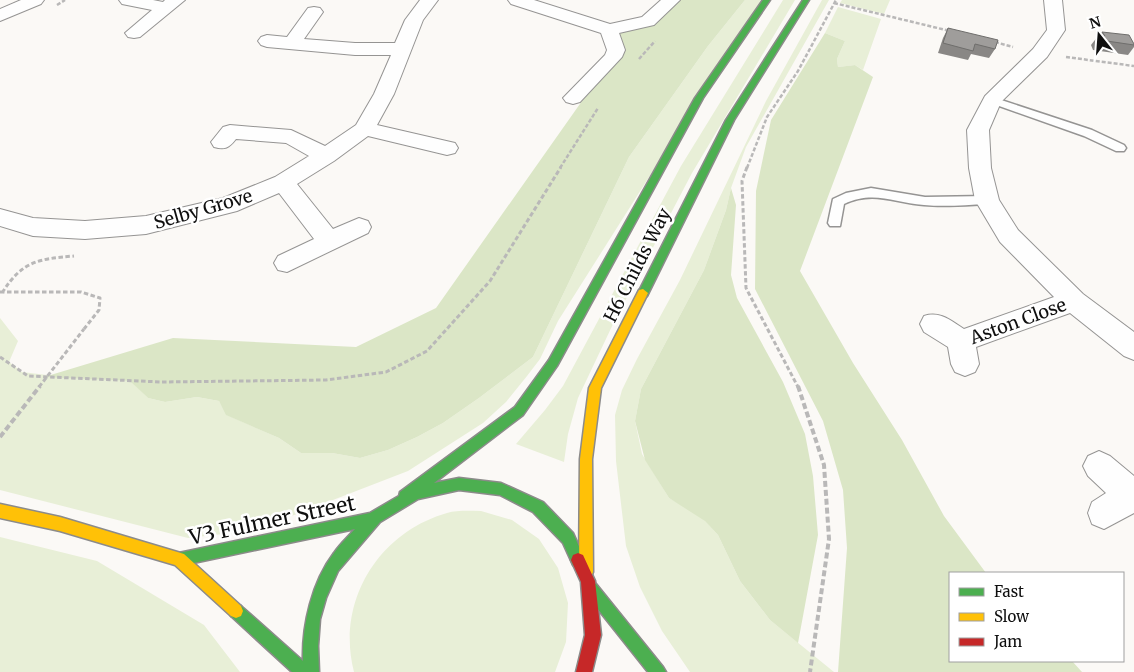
<svg xmlns="http://www.w3.org/2000/svg" width="1134" height="672" font-family="Merriweather,serif">
<rect width="100%" height="100%" fill="#fbf9f6"/>
<path fill="#e8efd7" d="M745 0H767L699 98 558 321 540 359 527 376 506 402 483 423 408 471 276 522 232 533 188 538 0 490V318L18 341 9 362 22 372 72 378 131 381 148 398 165 402 197 397 219 401 227 415 279 438 301 453H332L360 458 388 450 417 437 443 423 479 398 533 357 629 157 708 46Z
M783 0H795L692 173 614 322 578 398 568 434 564 462 516 444 545 410 563 386 681 166Z
M822 0H829L746 147 731 188 726 210 704 270 641 389 635 421 642 454 669 498 700 515 718 535 740 581 770 620 834 672H690L662 631 640 587 626 546 616 461 615 415 622 390 637 359 680 280 766 101Z
M842 0H890L884 14 840 3Z
M838 7 881 19 863 70 855 65 838 67 837 59 845 41 825 33Z
M481 511 512 520 539 539 558 568 568 603 566 642 555 672H354C336 603 377 533 447 513 457 510 470 511 481 511Z
M0 537 97 561 204 625 240 672H0Z"/>
<path fill="#dbe6c6" d="M671 0H745L708 46 629 157 533 357 479 398 443 423 417 437 388 450 360 458 332 453H301L279 438 226 415 219 401 197 397 165 402 148 398 130 381 44 377 173 338 356 347 436 308 613 57 609 30 648 21Z
M825 33 845 41 837 59 838 67 855 65 873 77 800 271 853 363 902 440 944 516 986 573H950V661H1072L1082 672H838L847 548 843 490 823 421 755 289 756 191 771 120Z
M731 188 736 205 731 275 737 298 783 382 805 434 813 476 818 535 798 643 770 620 740 581 718 535 705 521 669 498 645 460 635 421 641 389 704 270 726 210Z"/>
<g fill="none" stroke-linecap="round" stroke-linejoin="round">
<defs>
<path id="lane" d="M992 97 1092 130 1124 145 1126 148 1124 151H1116L1084 136 988 102 986 100 988 98Z
M871 188 925 197 987 196 993 200 987 204C966 205 945 207 924 205 894 203 874 190 844 204L840 226H830L828 223 833 199 846 193Z"/>
<path id="street" d="M21 0H44L41 4 0 21V9Z
M119 0H153L163 2 165 0H185L140 37 134 38 128 37 125 33 152 10 122 4Z
M420 0H438L423 20 394 94 377 125 455 143 458 148 455 153 447 155 368 136 334 161 297 184 333 229 359 218 368 221 371 227 368 233 287 272 278 270 274 263 278 256 314 239 279 193 237 211 146 234 85 239 33 236 0 226V209L33 218 85 221 146 216 223 198 275 177 309 156 286 143 236 139C229 148 225 150 214 147L211 142 223 127 230 125 291 130 325 146 356 125 374 94 391 55H355L267 47 261 45 258 41 261 37 267 35 287 37 308 8 314 7 320 8 323 12 304 39 355 43H395L405 20Z
M508 0H534L610 24 642 17 661 0H680L654 25 619 33 625 50 622 57 580 102 573 104 566 102 563 98 605 55 607 50 601 33 511 4Z
M1044 0H1062L1065 30 1047 57 1001 102 989 130 991 168 999 200 1018 230 1083 294 1134 332V360L1124 356 1070 313 976 347 979 364 975 372 965 376 955 372 951 364 948 347 924 332 920 324 924 316C940 311 950 320 964 329L1054 297 1000 242 975 200 969 168 967 130 985 96 1033 49 1047 30Z
M1099 451 1110 456 1134 476V513L1104 529 1092 524 1088 513 1092 502 1106 493 1088 476 1083 466 1088 456Z"/>
<path id="fast" d="M763 0H770L703 98 557 366 523 415 434 483 459 478 501 483 543 502 573 533 585 560 583 565 578 567 573 565 563 543 533 512 500 495 459 490 418 499 380 522 338 571 326 598 320 619 318 646 319 672H292L231 616 229 611 231 606 236 604 241 606 303 661C302 625 312 582 334 553 340 544 348 537 355 529L179 566 174 564 172 559 174 554 370 513 399 496 400 492 515 407 549 360 695 98Z
M803 0H809L734 120 647 296H639L638 293 726 120Z
M591 582 596 584 663 667 666 672H648L586 594 584 589 586 584Z"/>
<path id="slow" d="M643 289 648 293 601 388 592 459 593 572 591 577 586 579 581 577 579 572 580 459 589 388 639 290Z
M0 504 60 517 184 554 241 606 243 611 241 616 236 618 231 616 175 565 60 531 0 518Z"/>
<path id="jam" d="M578 553 583 555 595 581 601 635 592 672H576L585 635 581 582 571 560 573 555Z"/>
</defs>
<use href="#lane" stroke="#959493" stroke-width="3"/>
<use href="#street" stroke="#959493" stroke-width="2"/>
<use href="#fast" stroke="#8c8b8a" stroke-width="3"/>
<use href="#slow" stroke="#8c8b8a" stroke-width="3"/>
<use href="#jam" stroke="#8c8b8a" stroke-width="3"/>
<path stroke="#b9b8b8" stroke-width="2.5" stroke-dasharray="4 2" stroke-linecap="butt" d="M834 3 950 31
M57 5 65 0
M995 42 1013 47
M1066 57 1134 66
M639 59 655 41
M560 168 598 108
M747 168 767 117 798 71 836 0"/>
<path stroke="#b9b8b8" stroke-width="3" stroke-dasharray="4.5 2.5" stroke-linecap="butt" d="M747 167 742 181 746 288 798 387
M0 292H81L100 298 99 310 84 329
M2 293C22 261 38 259 74 256
M0 357 28 376 161 382 326 380 386 372 427 351 490 281 561 167"/>
<path stroke="#b9b8b8" stroke-width="4" stroke-dasharray="6 3" stroke-linecap="butt" d="M798 386 824 465 829 539 810 672"/>
<use href="#lane" fill="#fefefe" fill-rule="evenodd"/>
<use href="#street" fill="#fefefe" fill-rule="evenodd"/>
<use href="#fast" fill="#4caf50" fill-rule="evenodd"/>
<use href="#slow" fill="#ffc107" fill-rule="evenodd"/>
<use href="#jam" fill="#c62828" fill-rule="evenodd"/>
<path stroke="#b9b8b8" stroke-width="3" stroke-dasharray="4.5 2.5" stroke-linecap="butt" d="M39 387 84 329"/>
<path stroke="#b9b8b8" stroke-width="4" stroke-dasharray="6 3" stroke-linecap="butt" d="M0 437 40 386"/>
</g>
<path fill="#898785" d="M948 28 995 49 989 58 971 54 968 60 938 53 943 38Z
M1102 32 1134 44V47L1128 55 1093 50 1091 45 1098 36H1099Z"/>
<path fill="#9f9d9b" stroke="#6f6e6c" d="M948 28 998 40 995 49 975 44 973 51 943 43Z
M1102 32 1129 35 1134 44V45L1100 40 1098 36H1105Z"/>
<g text-anchor="middle" dominant-baseline="central" stroke-width="5" stroke-linejoin="round" paint-order="stroke">
<g font-size="18" fill="#0f0f0f" stroke="#fff">
<text transform="translate(203 209) rotate(-16)">Selby Grove</text>
<text transform="translate(637 265) rotate(-63)">H6 Childs Way</text>
<text transform="translate(1018 321) rotate(-20)">Aston Close</text>
</g>
<g font-size="21" fill="#0f0f0f" stroke="#fff">
<text transform="translate(272 520) rotate(-12)">V3 Fulmer Street</text>
</g>
</g>
<rect x="949" y="572" width="175" height="90" fill="#ffffff" stroke="#9f9f9f"/>
<rect x="959" y="588" width="25" height="8" fill="#4caf50" stroke="#9f9f9f"/>
<text x="994" y="597" font-size="15" fill="#0f0f0f">Fast</text>
<rect x="959" y="613" width="25" height="8" fill="#ffc107" stroke="#9f9f9f"/>
<text x="994" y="622" font-size="15" fill="#0f0f0f">Slow</text>
<rect x="959" y="638" width="25" height="8" fill="#c62828" stroke="#9f9f9f"/>
<text x="994" y="647" font-size="15" fill="#0f0f0f">Jam</text>
<g transform="translate(1099 35) rotate(343)" stroke="#ffffff" stroke-width="4" paint-order="stroke">
<path d="M0-4L9 19L0 12L-9 19Z" fill="#0f0f0f"/>
<text y="-8" font-size="14" font-weight="bold" text-anchor="middle" fill="#0f0f0f">N</text>
</g>
</svg>
